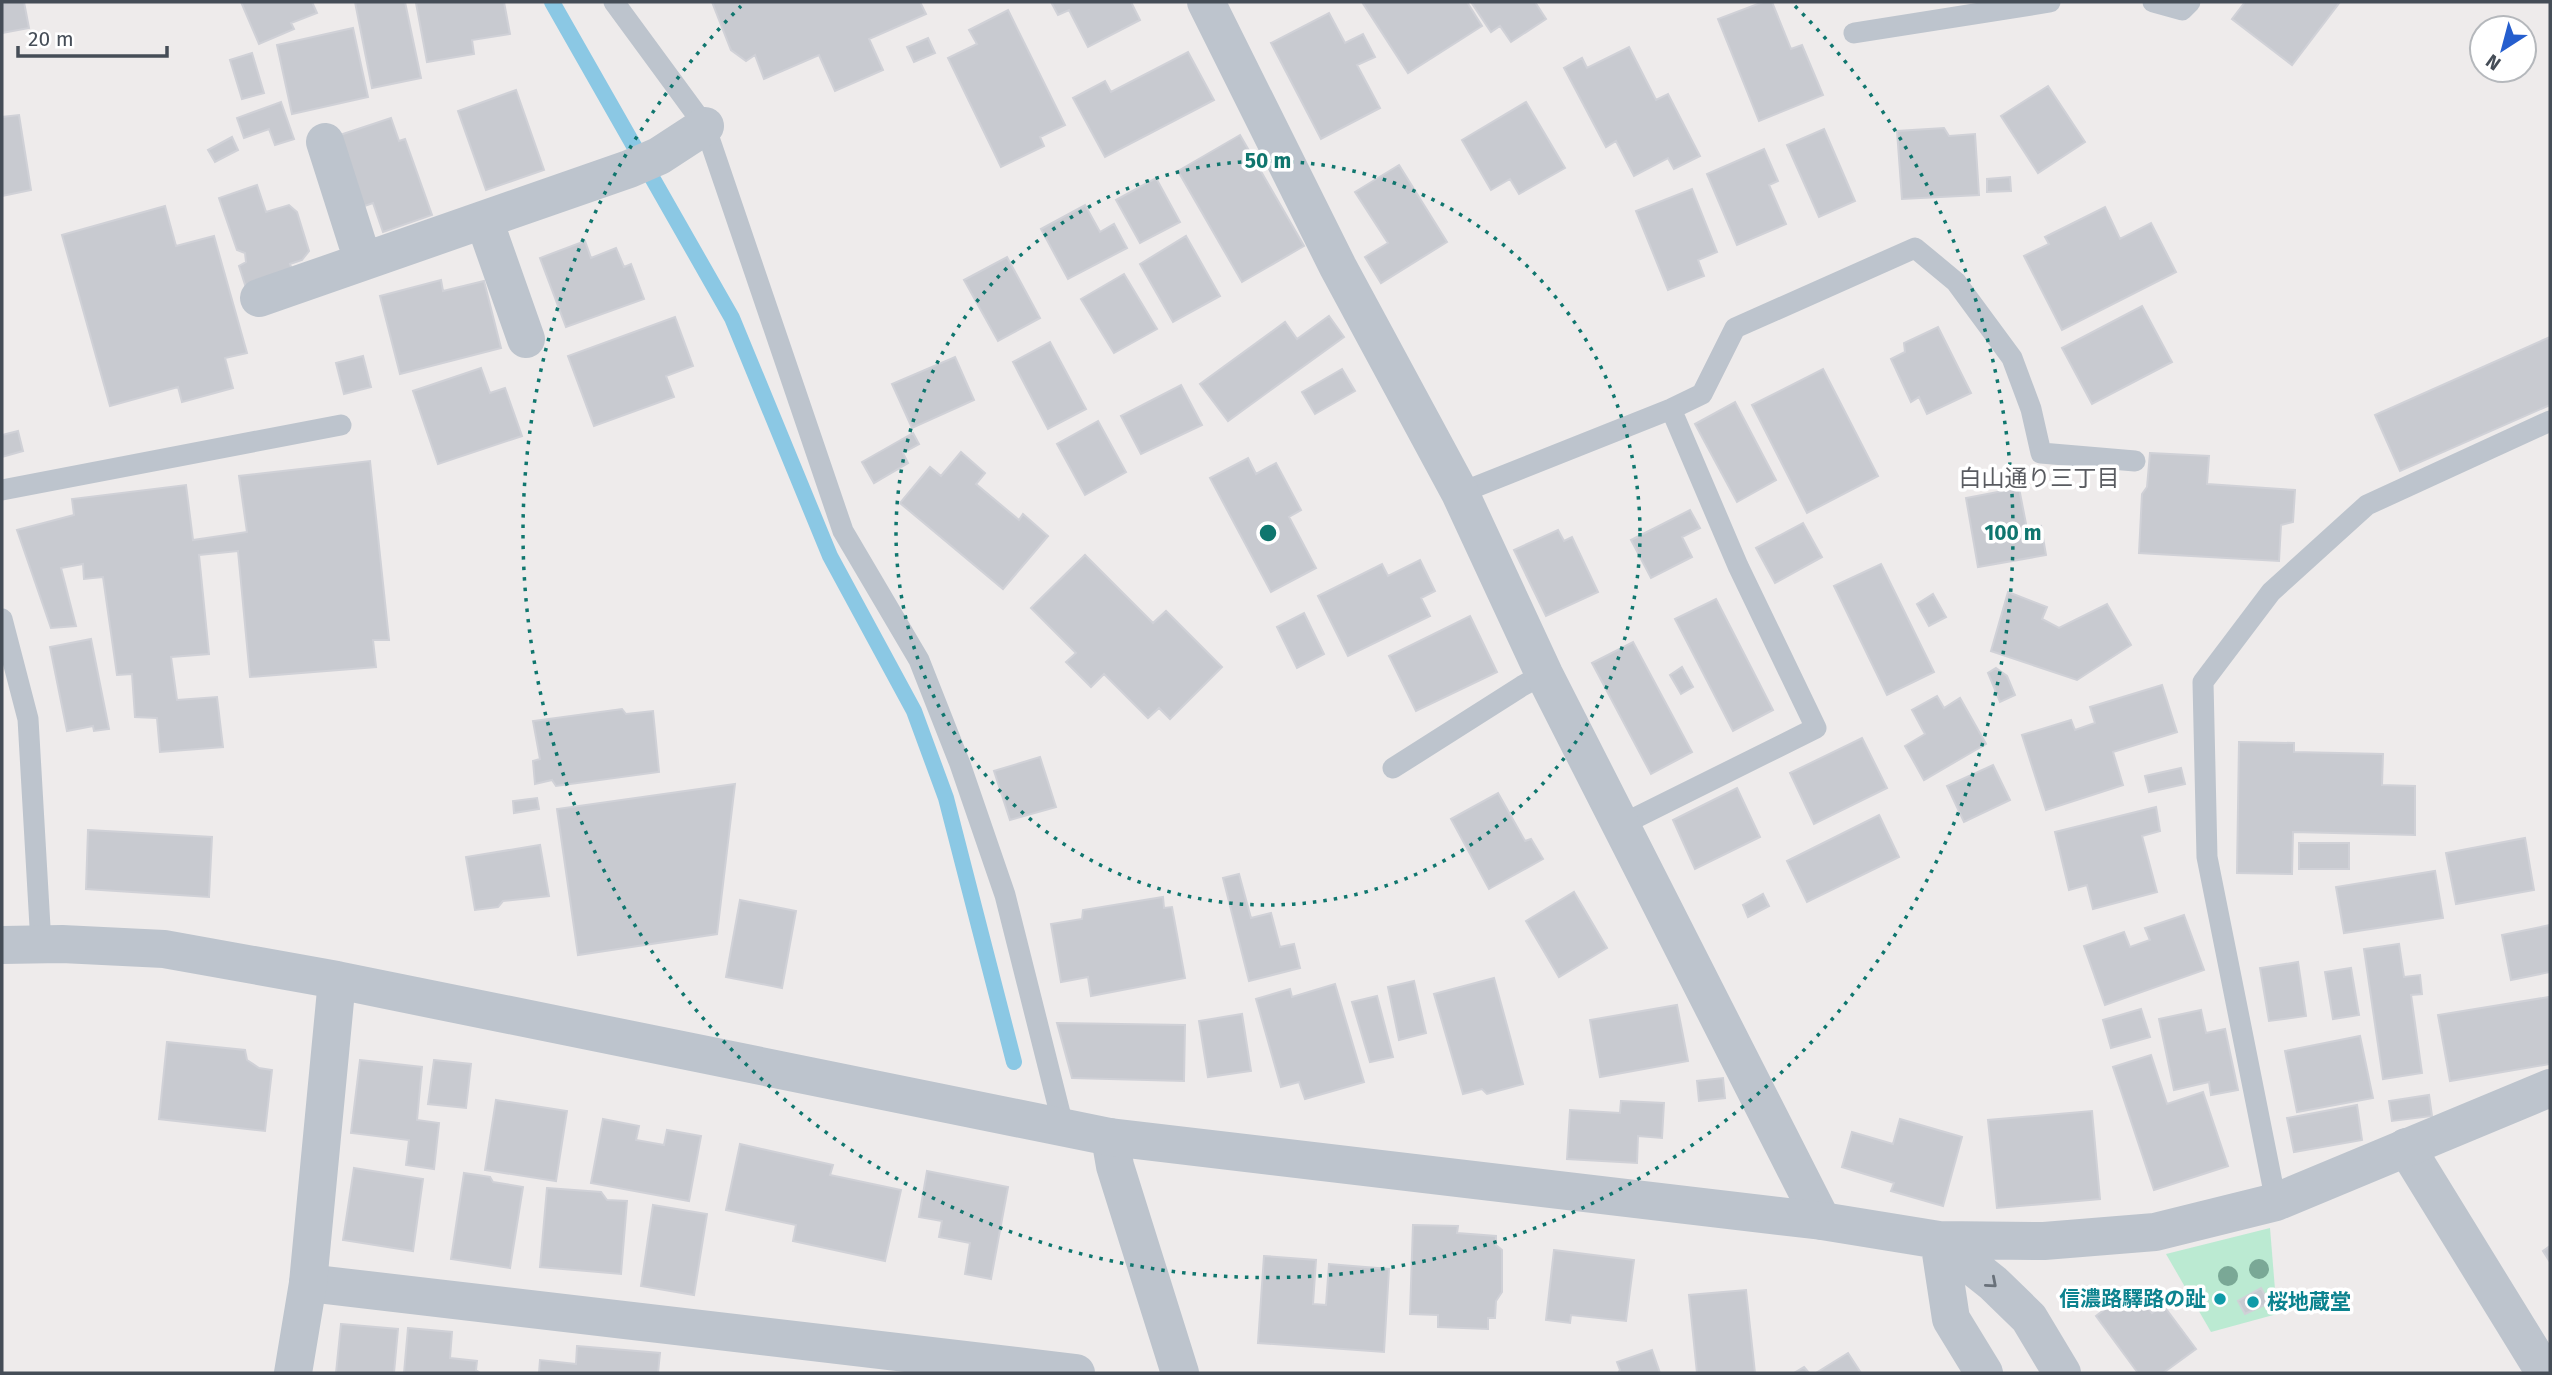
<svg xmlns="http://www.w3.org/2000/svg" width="2552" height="1375" font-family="'Fira Sans','Noto Sans JP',sans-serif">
<rect width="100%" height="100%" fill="#eeebeb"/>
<path fill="#bbead2" d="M2270 1228 2277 1314 2211 1332 2166 1254Z"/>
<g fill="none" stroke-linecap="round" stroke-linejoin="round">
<path stroke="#8bc8e4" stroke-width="16" d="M552 2 732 318 830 556 914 711 946 798 1014 1062"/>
</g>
<path fill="#c8cad0" stroke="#d0d1d7" stroke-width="2" d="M2 2H24L29 28 2 33Z
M241 2H312L317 13 291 23 294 29 259 44Z
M355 2H405L421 78 372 88Z
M504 2 510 34 472 40 474 54 427 62 416 3Z
M712 2H920L926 14 869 39 883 70 835 91 819 55 764 79 755 55 746 61 731 50Z
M1051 2H1131L1140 20 1088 47 1069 10 1058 15Z
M1362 2H1467L1482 26 1408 73Z
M1471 2H1535L1546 19 1511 42 1500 26 1491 32Z
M1763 2H1772L1791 49 1802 45 1823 95 1759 121 1718 19Z
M2245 2H2340L2292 65 2232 19Z
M1008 10 1065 125 1040 137 1044 146 1001 167 948 58 977 44 969 30Z
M1329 13 1345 43 1363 34 1375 57 1357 65 1380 108 1321 139 1271 43Z
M353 28 368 97 292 114 277 45Z
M928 38 935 53 914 62 907 47Z
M1629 47 1656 100 1668 94 1700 156 1674 169 1668 158 1634 176 1616 141 1606 147 1564 68 1582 58 1587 68Z
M1188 52 1214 100 1105 157 1073 98 1105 81 1111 92Z
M252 53 264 93 242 99 230 60Z
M2048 86 2085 142 2038 173 2001 116Z
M516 90 544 170 486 190 458 111Z
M281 102 294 139 275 145 269 129 244 138 237 118Z
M1526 102 1565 168 1519 194 1510 179 1491 190 1462 140Z
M19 115 31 190 2 196V117Z
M391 118 399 141 405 139 432 215 383 232 373 203 359 208 340 135Z
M1944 128 1949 136 1975 134 1979 195 1902 199 1897 131Z
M1824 129 1855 201 1819 217 1787 145Z
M1240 135 1304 246 1242 282 1178 171Z
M232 137 238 150 215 162 208 150Z
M1764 149 1778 181 1769 185 1786 224 1737 245 1707 174Z
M1399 165 1447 242 1381 283 1365 257 1388 243 1355 192Z
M2010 177 2011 191 1987 192V179Z
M1156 178 1180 222 1140 243 1116 200Z
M257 185 266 212 289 205 297 212 309 251 302 260 290 264 295 278 248 294 239 266 246 262 245 253 237 250 219 198Z
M1692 189 1717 252 1698 260 1704 276 1668 290 1636 211Z
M1085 205 1100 232 1114 224 1127 248 1068 279 1041 229Z
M165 206 176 246 214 236 247 353 225 358 233 388 182 402 178 387 110 406 62 235Z
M2105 207 2120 239 2151 223 2176 272 2062 330 2024 256 2049 244 2045 237Z
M1186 236 1220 296 1173 322 1140 264Z
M585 241 591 258 616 248 624 267 631 264 644 299 566 327 540 258Z
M1007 257 1040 318 998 341 964 280Z
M1124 274 1157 329 1114 353 1081 299Z
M441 280 443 291 484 281 501 348 400 374 380 296Z
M2142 306 2172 362 2092 404 2062 348Z
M1329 316 1344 337 1228 421 1200 384 1285 322 1297 339Z
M675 317 693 366 666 376 674 397 594 426 568 356Z
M1938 327 1971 393 1927 414 1919 397 1911 402 1891 359 1905 352 1904 343Z
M2550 337V405L2400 471 2375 415Z
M1050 342 1086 409 1048 429 1013 362Z
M363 356 371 387 344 394 336 363Z
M955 357 974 400 912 428 892 384Z
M481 368 490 393 505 388 522 436 438 464 413 391Z
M1342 369 1355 391 1315 414 1302 392Z
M1823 369 1878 476 1807 513 1752 405Z
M1181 385 1202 425 1141 454 1121 416Z
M1735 402 1776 480 1737 502 1695 424Z
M1098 421 1126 472 1085 495 1057 444Z
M18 431 23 451 2 457V435Z
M913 433 919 444 903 453 908 463 874 483 862 462Z
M961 452 985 473 976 484 1019 520 1023 514 1048 536 1003 589 900 503 930 467 941 476Z
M2150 453 2209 456 2207 484 2295 490 2293 522 2281 525 2279 561 2139 553 2142 494 2147 487Z
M1248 458 1256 474 1276 463 1301 510 1289 517 1316 568 1271 592 1210 478Z
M370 461 389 640H373L376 667 250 677 238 551 199 555 209 654 171 657 177 700 217 697 223 747 160 752 157 718 135 717 132 674 117 675 103 577 84 579 83 564 61 568 76 626 51 628 17 530 74 515 72 499 186 485 193 540 247 532 239 476Z
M2019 488 2027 529 2041 526 2046 555 1978 567 1966 498Z
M1690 510 1700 528 1682 537 1692 557 1651 578 1631 540Z
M1803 523 1822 557 1775 583 1756 548Z
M1558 530 1564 541 1572 537 1598 592 1546 616 1514 550Z
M1085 555 1153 623 1166 611 1222 667 1170 719 1159 708 1148 718 1104 674 1091 687 1066 662 1076 653 1031 608Z
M1420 560 1435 591 1421 598 1430 616 1348 656 1318 596 1382 564 1388 576Z
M1881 564 1934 672 1887 695 1834 586Z
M2008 592 2047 607 2042 619 2059 628 2107 604 2131 645 2077 680 1991 651Z
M1933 594 1946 617 1929 626 1917 604Z
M1716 599 1773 710 1733 731 1675 619Z
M1304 613 1324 654 1297 668 1277 627Z
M1470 616 1497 672 1416 711 1389 656Z
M91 639 109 729 94 731 93 726 67 731 50 647Z
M1633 642 1692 752 1651 774 1592 663Z
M1682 667 1693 687 1681 694 1670 675Z
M1996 668 2007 676 2015 695 2000 702 1988 673Z
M2162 685 2177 732 2113 752 2123 785 2046 810 2022 735 2071 720 2075 730 2095 723 2090 707Z
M1937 696 1944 708 1960 698 1986 744 1924 780 1905 746 1925 734 1912 710Z
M622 709 626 714 653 711 659 772 556 786 552 780 535 784 533 761 540 759 533 721Z
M1862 738 1887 788 1814 824 1790 773Z
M2239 742 2294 743V752L2383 754 2382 785 2415 786V835L2293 832 2292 874 2237 873Z
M1040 757 1056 807 1010 820 994 771Z
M1993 765 2010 800 1964 822 1947 786Z
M2181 768 2185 784 2149 792 2145 776Z
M735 784 717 934 578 955 557 809Z
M1737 788 1760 837 1695 869 1673 820Z
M1498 793 1525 841 1531 839 1543 859 1489 889 1451 819Z
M537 798 539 809 514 813 513 801Z
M2156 807 2160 831 2142 836 2157 892 2093 909 2087 885 2069 890 2055 832Z
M1879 815 1899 857 1807 902 1787 861Z
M88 830 212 837 209 897 86 889Z
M2525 838 2534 890 2456 904 2446 853Z
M2299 843H2349V869H2299Z
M540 845 549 896 503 901 498 907 475 910 466 857Z
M2435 871 2443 918 2344 933 2336 887Z
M1239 874 1251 918 1271 913 1280 947 1294 944 1300 968 1249 981 1223 878Z
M1574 892 1607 948 1559 977 1526 921Z
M1763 894 1769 906 1748 917 1743 905Z
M1163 897 1164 908 1172 907 1185 978 1091 996 1088 977 1061 982 1051 924 1082 919 1083 910Z
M740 900 796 911 782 988 726 977Z
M2184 915 2204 970 2105 1005 2084 946 2124 932 2130 947 2150 940 2145 928Z
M2550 925V972L2511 980 2502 935Z
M2399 944 2404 977 2420 975 2422 994 2411 995 2422 1073 2383 1079 2364 949Z
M2298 962 2306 1016 2269 1021 2260 968Z
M2351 968 2359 1015 2333 1019 2325 972Z
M1494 978 1523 1084 1487 1094 1482 1089 1463 1094 1434 994Z
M1414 981 1426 1033 1399 1040 1388 987Z
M1335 984 1364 1082 1305 1099 1299 1082 1281 1087 1256 999 1290 989 1292 997Z
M1377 996 1393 1057 1370 1062 1352 1002Z
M2549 997 2550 1064 2450 1081 2438 1015Z
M1677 1005 1688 1061 1600 1077 1590 1020Z
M2141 1009 2150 1037 2111 1048 2103 1020Z
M2201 1010 2206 1033 2225 1029 2238 1090 2211 1095 2209 1082 2174 1090 2159 1019Z
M1242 1014 1251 1071 1208 1077 1199 1021Z
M1057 1023 1185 1025 1184 1081 1072 1078Z
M2360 1036 2373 1098 2297 1112 2285 1051Z
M167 1042 245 1050 247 1060 259 1068 272 1070 265 1131 159 1119Z
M2151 1055 2167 1104 2203 1092 2228 1166 2154 1190 2113 1067Z
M360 1060 422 1067 417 1120 439 1123 434 1169 406 1165 409 1140 351 1133Z
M434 1060 471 1064 466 1108 428 1104Z
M1723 1078 1725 1098 1699 1101 1697 1081Z
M2429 1095 2432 1116 2392 1121 2389 1101Z
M496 1100 567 1111 556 1181 485 1170Z
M1621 1101 1664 1103 1662 1138 1638 1136 1637 1163 1567 1159 1570 1110 1620 1113Z
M2357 1105 2362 1140 2294 1152 2287 1118Z
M2092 1111 2100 1199 1997 1208 1988 1120Z
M603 1119 639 1126 636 1140 664 1145 667 1130 701 1136 689 1201 591 1183Z
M1900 1119 1962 1137 1943 1206 1891 1191 1894 1183 1842 1167 1852 1132 1893 1144Z
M740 1144 833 1165 830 1175 901 1190 885 1261 793 1241 796 1225 726 1210Z
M354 1168 423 1179 413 1251 343 1240Z
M927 1171 1008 1187 991 1279 965 1274 970 1243 939 1237 942 1221 919 1217Z
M464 1173 490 1177 493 1182 523 1187 510 1268 451 1259Z
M547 1188 601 1192 607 1200 627 1201 621 1274 540 1267Z
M653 1205 707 1214 694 1295 641 1286Z
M1413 1225 1458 1226 1457 1233 1496 1236V1245L1502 1250V1292L1496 1301 1495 1318H1488V1329L1438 1327V1315L1410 1314Z
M2550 1246V1262L2543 1251Z
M1554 1250 1634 1260 1626 1321 1571 1315 1570 1323 1546 1320Z
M1264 1256 1316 1260 1313 1304 1326 1305 1329 1264 1389 1269 1384 1352 1258 1343Z
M2133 1288 2152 1313 2163 1305 2196 1349 2163 1373H2138L2096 1316Z
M2261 1288 2269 1303 2245 1314 2238 1301Z
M1746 1290 1755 1373H1697L1689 1295Z
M341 1324 398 1329 394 1373H336Z
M408 1328 452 1332 450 1358 477 1361 476 1370 480 1373H404Z
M577 1346 660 1353 658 1373H539L540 1360 576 1364Z
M1652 1350 1660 1373H1618L1620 1370 1617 1362Z
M1848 1353 1861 1373H1816Z
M1804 1367 1809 1373H1794Z"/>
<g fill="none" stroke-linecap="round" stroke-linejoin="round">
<path stroke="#bdc4cd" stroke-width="21" d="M614 2 705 126 843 531 919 660 960 764 1005 895 1064 1129
M2153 2 2182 10 2190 2
M1854 33 2050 2
M2 490 341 425
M1460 493 1671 409 1702 394 1735 328 1915 248 1956 282 2012 358 2031 409 2041 453 2135 461
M2 619 28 719 41 944
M1393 768 1522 686 1544 674
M1621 825 1816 728 1738 566 1671 409
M2276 1202 2207 857 2203 682 2271 592 2367 505 2550 421"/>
<path stroke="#bdc4cd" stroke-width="38" d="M1206 2 1338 267 1460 493 1544 674 1822 1221
M325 142 363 261
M484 220 526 339
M259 298 629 169 659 156 705 126
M1110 1137 1115 1166 1180 1373
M2406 1147 2545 1373
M308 1283 1076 1373"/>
<path stroke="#bdc4cd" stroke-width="38" d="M2 945 62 944 164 949 337 980 1110 1137 1822 1221 1939 1240 2044 1241 2155 1232 2276 1202 2550 1088
M1939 1240 1993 1283 2029 1318 2062 1373
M1939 1240 1951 1319 1984 1373
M293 1373 308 1283 337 980"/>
</g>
<g fill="#7aa896">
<circle cx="2259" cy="1269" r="10"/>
<circle cx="2228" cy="1276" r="10"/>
</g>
<defs><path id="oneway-chevron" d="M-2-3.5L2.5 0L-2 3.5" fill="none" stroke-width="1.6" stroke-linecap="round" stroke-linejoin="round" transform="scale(1.75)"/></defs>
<use stroke="#69717a" href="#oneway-chevron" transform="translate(1992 1283) rotate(41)"/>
<g fill="none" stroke="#0f766e" stroke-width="3.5" stroke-dasharray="3.5 7">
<circle cx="1268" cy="533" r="372"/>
<path d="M1795 6A745 745 0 1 1 741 6"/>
</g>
<g fill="#0f9aa8" stroke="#fff" stroke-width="2.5">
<circle cx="2220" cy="1299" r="7"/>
<circle cx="2253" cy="1302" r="7"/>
</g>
<g text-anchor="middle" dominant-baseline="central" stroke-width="7" stroke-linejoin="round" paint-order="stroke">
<g font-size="21" font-weight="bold" fill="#0d838f" stroke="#fff" text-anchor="end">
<text x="2206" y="1299">信濃路驛路の趾</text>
<text x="2267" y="1302" text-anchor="start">桜地蔵堂</text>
</g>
<g font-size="23" fill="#595b60" stroke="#fff">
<text x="2039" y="478">白山通り三丁目</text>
</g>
</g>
<circle cx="1268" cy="533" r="10" fill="#0f766e" stroke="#fff" stroke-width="3.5"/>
<g font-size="21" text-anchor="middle" font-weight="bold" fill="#0f766e" stroke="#fff" stroke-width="7" stroke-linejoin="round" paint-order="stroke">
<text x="1268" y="168">50 m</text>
<text x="2013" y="540">100 m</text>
</g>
<rect width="2552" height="1375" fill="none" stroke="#454d57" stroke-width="7"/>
<g transform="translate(2503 49) rotate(216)"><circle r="33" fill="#ffffff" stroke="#b5b8bc" stroke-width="2"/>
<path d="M0-5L12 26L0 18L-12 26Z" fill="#255ece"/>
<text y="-10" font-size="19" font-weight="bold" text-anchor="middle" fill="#454d57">N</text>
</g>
<path d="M18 46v10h149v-10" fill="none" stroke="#454d57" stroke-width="3.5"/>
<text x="28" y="46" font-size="21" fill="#454d57" stroke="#ffffff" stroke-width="5" paint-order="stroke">20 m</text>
</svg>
